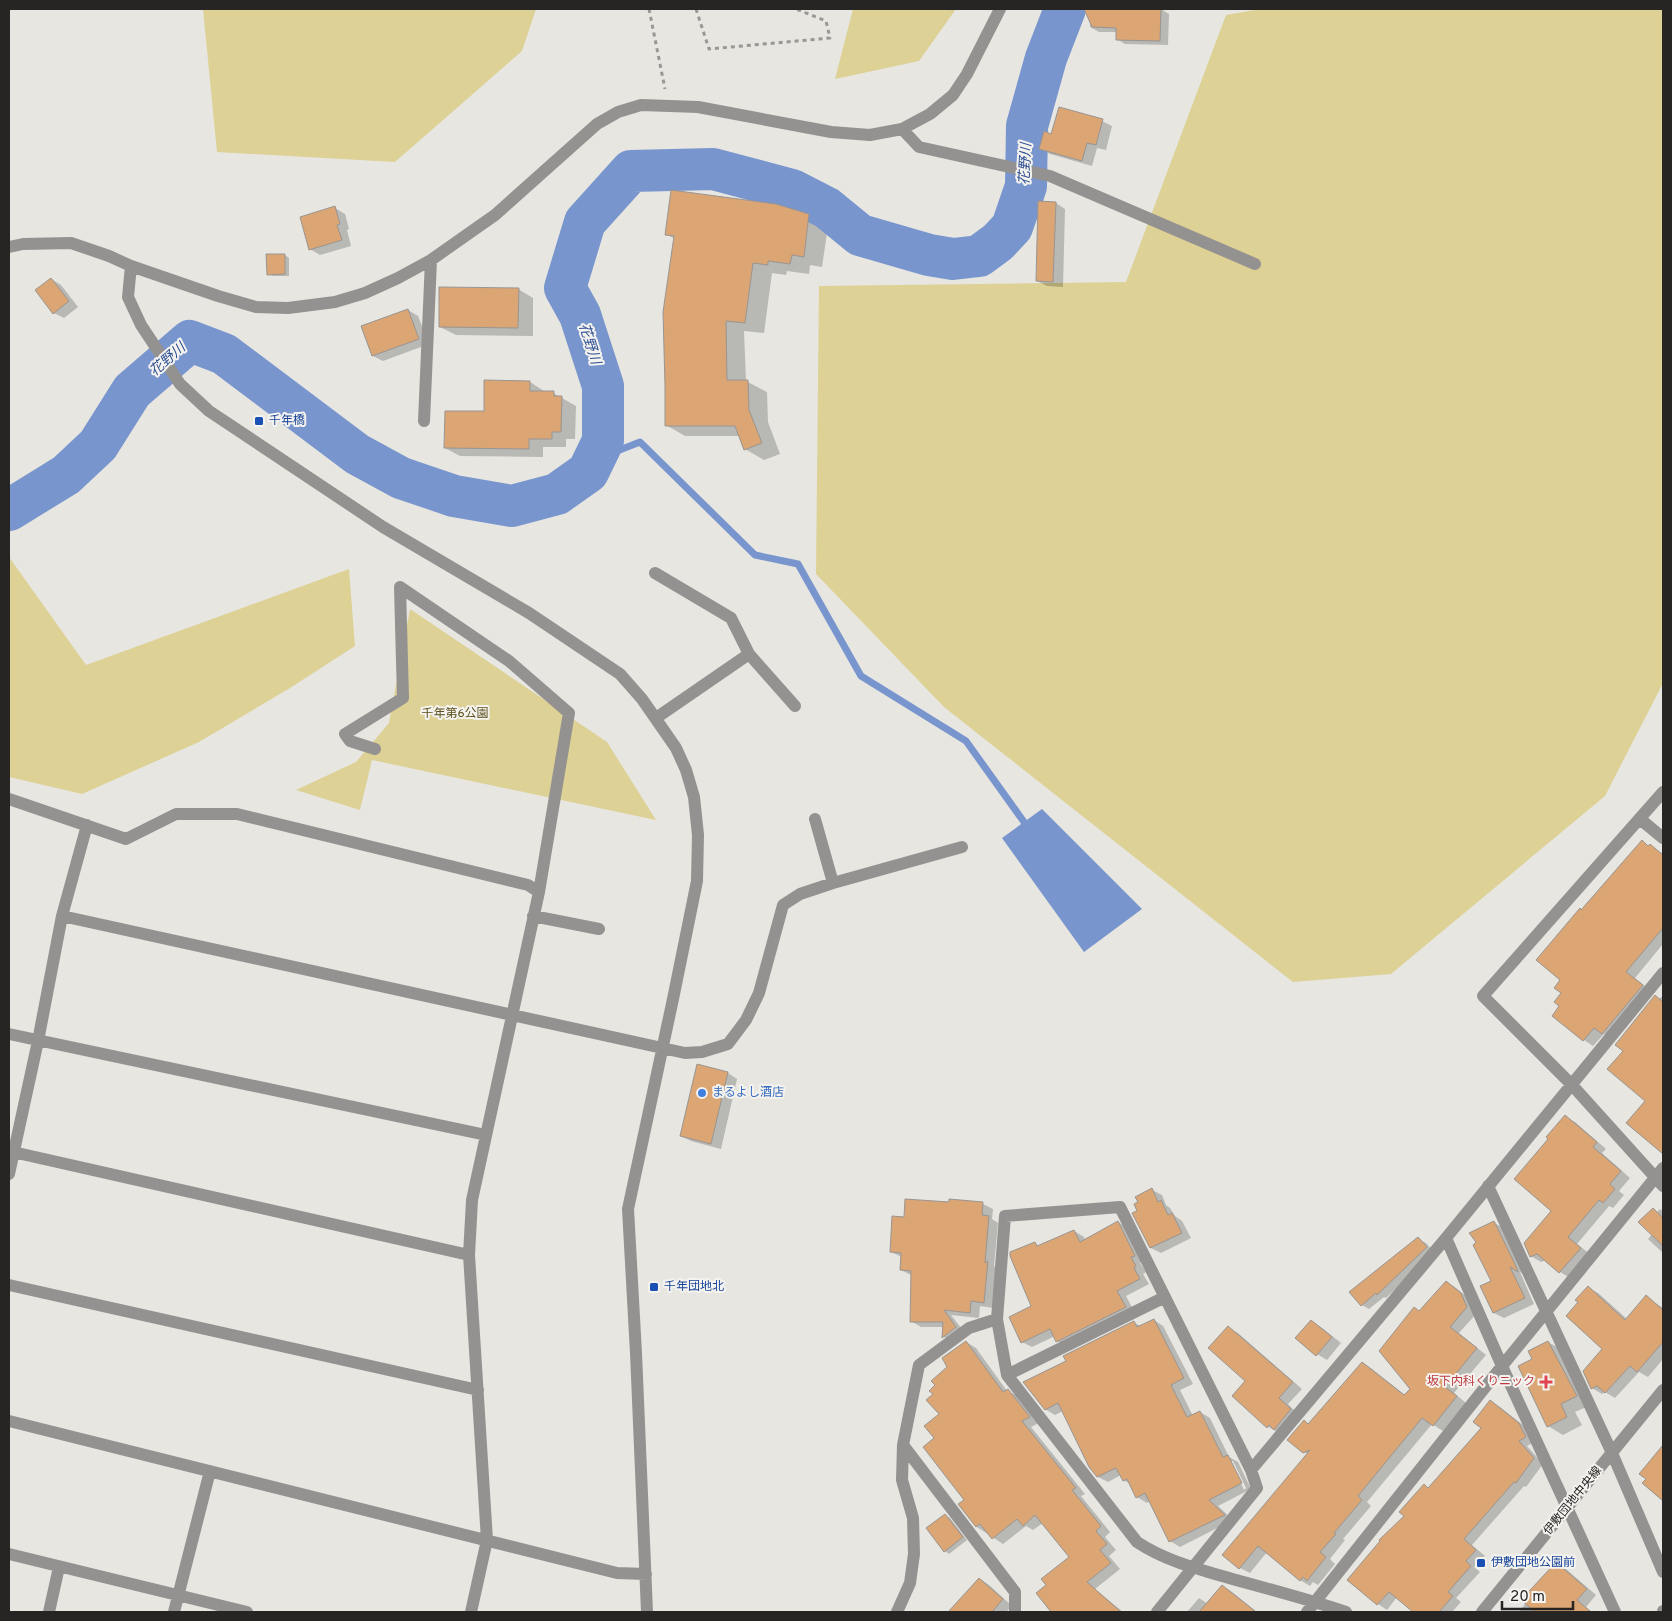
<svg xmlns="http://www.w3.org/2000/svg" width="1672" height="1621" font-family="Overpass,'Noto Sans JP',sans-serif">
<rect width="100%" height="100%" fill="#e7e6e1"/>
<path fill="#ddd195" d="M203 9H536L522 51 395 162 217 152Z
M853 9H956L919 61 835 79Z
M1260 9H1663V683L1605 796 1391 974 1293 982 944 707 816 574 819 286 1126 282 1226 15Z
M9 557 86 665 349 569 355 646 290 688 199 742 82 794 9 777Z
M410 609 607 742 656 820 372 760 360 810 296 790 356 762 389 723Z"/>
<path fill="#7895cd" d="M1042 809 1142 909 1084 952 1002 838Z"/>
<path fill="#0003" fill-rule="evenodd" d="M1090 9H1161L1169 14 1168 45 1125 44 1117 39V32H1099L1090 27V21L1086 10Z
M1102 121 1112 126 1106 150 1097 148 1092 166 1050 154 1041 149 1052 135Z
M1056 203 1065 209 1063 287 1047 286 1037 281Z
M776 205 809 215 828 226 822 267 810 265 809 274 787 271 786 275 772 273 764 333 744 331 746 381 767 392 768 422 780 454 764 460 745 449 740 436H685L666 425 675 239 666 234Z
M335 208 345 214 349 229 347 230 351 246 320 255 310 249Z
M285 255 289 258V276H273L268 274Z
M51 279 61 285 78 307 64 318 54 313Z
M518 289 533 298V336L456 335 440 327Z
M408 310 418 316 429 344 383 361 373 356 363 327Z
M530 382 544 391V393H553L576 406 575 439H566V447H543V457L460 456 445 448 485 412Z
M1642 842 1663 854V944L1635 978 1651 991 1612 1039 1604 1034 1593 1046 1584 1040 1554 1015 1561 1006 1563 993 1562 980 1582 911Z
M1663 996V1151L1657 1147 1646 1101 1624 1051 1659 999Z
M728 1073 737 1079 721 1149 691 1141 681 1136Z
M1565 1117 1575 1122 1606 1149 1602 1153 1630 1178 1619 1191 1624 1195 1613 1208 1609 1206 1577 1244 1590 1254 1570 1278 1560 1272 1546 1260 1541 1262 1531 1256 1553 1211 1550 1138Z
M1152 1190 1162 1195 1166 1205 1170 1208 1175 1216 1182 1221 1191 1238 1161 1253 1151 1248 1138 1211Z
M951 1201 983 1204 993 1209 992 1219 998 1223 994 1266 998 1268 994 1308 980 1306 979 1318 951 1315 965 1333 953 1342 944 1337V1327H921L911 1321V1275L901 1270 902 1257 891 1252 905 1218 950 1203Z
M1660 1209 1663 1211V1253L1648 1239 1652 1234 1657 1212Z
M1118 1222 1128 1228 1144 1261 1140 1263 1146 1272 1143 1274 1149 1284 1126 1296 1135 1313 1067 1347 1057 1341 1055 1336 1032 1347 1022 1342 1032 1307 1035 1244 1040 1246 1074 1231 1084 1237 1085 1240Z
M1494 1223 1504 1228 1526 1275 1520 1272 1534 1304 1504 1318 1494 1313 1482 1287 1493 1282Z
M1418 1239 1426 1243 1434 1252 1386 1298 1384 1297 1369 1309 1362 1305Z
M1447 1282 1456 1288 1471 1300 1477 1313 1459 1333 1486 1355 1454 1393 1466 1403 1443 1431 1432 1424 1367 1502 1371 1506 1343 1539 1345 1540 1330 1559 1335 1564 1318 1585 1313 1582 1310 1586 1300 1580 1267 1552 1250 1573 1240 1568 1224 1554 1308 1454 1304 1452 1309 1425 1363 1363 1372 1369 1405 1395 1411 1389 1420 1312Z
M1588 1288 1598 1293 1627 1319 1646 1297 1663 1308V1359L1648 1377 1639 1372 1615 1398 1605 1392 1602 1394 1592 1388 1604 1349Z
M1154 1320 1163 1326 1193 1384 1180 1390 1193 1416 1200 1412 1210 1418 1229 1457 1238 1462 1251 1489 1218 1506 1233 1520 1180 1547 1170 1541 1150 1501 1147 1503 1137 1497 1131 1484 1123 1480 1121 1475 1108 1482 1098 1477 1063 1411 1055 1415 1045 1409 1067 1362 1134 1323 1141 1326ZM1230 1461H1233L1246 1488 1244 1490Z
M1311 1321 1321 1327 1341 1343 1327 1360 1317 1354Z
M1228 1328 1238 1333 1302 1389 1288 1404 1300 1416 1277 1432 1267 1426 1247 1381Z
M966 1342 976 1348 1007 1391 1018 1396 1039 1423 1031 1427 1085 1494 1081 1496 1110 1532 1105 1537 1116 1550 1109 1556 1120 1569 1095 1589 1123 1612H1052L1037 1594 1048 1586 1071 1557 1043 1523 1033 1530 1026 1526 1003 1544 977 1527 960 1504 966 1500 936 1438 941 1415 934 1395 949 1367Z
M1548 1342 1564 1351 1591 1405 1575 1412 1582 1425 1563 1435 1548 1426 1534 1360Z
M1491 1402 1500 1407 1528 1429 1534 1442 1527 1446 1543 1464 1526 1487 1524 1486 1472 1545 1485 1556 1474 1567 1480 1572 1456 1598 1461 1602 1452 1612H1415L1397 1597 1387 1610 1378 1604 1349 1580 1405 1516 1424 1486 1429 1489 1483 1428Z
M1663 1447V1500L1643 1483 1647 1478 1641 1474Z
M945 1515 950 1518 967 1540 949 1554 945 1551Z
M1556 1563 1566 1569 1596 1595 1586 1607 1592 1612H1519Z
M980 1579 989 1585 1012 1606 1006 1612H950Z
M1222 1586 1232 1592 1257 1612H1187L1199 1598 1208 1604Z"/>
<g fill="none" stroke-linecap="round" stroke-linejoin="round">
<path stroke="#7895cd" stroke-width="7" d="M594 460 640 442 755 555 798 564 861 676 966 741 1029 829"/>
<path stroke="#7895cd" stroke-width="42" d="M9 510 66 475 98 445 132 391 190 341 224 354 357 454 401 478 454 496 512 506 557 494 588 472 603 441V386L580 315 565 288 585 222 631 171 713 169 792 190 827 208 860 235 929 255 953 259 979 256 998 242 1012 227 1026 186 1027 126 1046 58 1065 9"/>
</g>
<path fill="#dba574" stroke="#999592" d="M1084 9H1161L1160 41 1116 40V28L1092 27Z
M1059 107 1103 119 1096 145 1087 143 1082 161 1039 149 1044 131 1051 134Z
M671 190 776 204 809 214 804 257 792 255 790 264 768 261V265L753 263 745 323 726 321 727 380H748L749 410 762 443 744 450 735 426H665V386L663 312 674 236 665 235Z
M1038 201 1056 202 1053 282 1036 281Z
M335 206 340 224 337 225 342 240 309 250 300 217Z
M266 254H285V274L267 275Z
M51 278 69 301 53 314 35 290Z
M439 287 519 288 518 328 439 327Z
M408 309 419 339 372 356 361 326Z
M484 380 530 381V391H554V396H562L561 432H552V439H529V449L444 448 445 411H484Z
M1642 840 1648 846 1650 844 1663 855V928L1626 972 1643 985 1602 1034 1594 1028 1583 1041 1552 1016 1559 1006 1554 1002 1561 993 1554 988 1560 980 1536 960 1580 908 1581 910Z
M1655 995 1663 1002V1154L1626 1123 1645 1101 1607 1069 1623 1051 1615 1045Z
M697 1064 728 1072 711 1144 680 1136Z
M1565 1115 1597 1142 1593 1147 1621 1171 1610 1184 1615 1189 1603 1203 1599 1200 1568 1237 1581 1248 1559 1273 1537 1254 1530 1257 1524 1243 1551 1211 1514 1179 1548 1139 1546 1137Z
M1152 1188 1158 1202 1161 1200 1168 1215 1172 1213 1182 1233 1150 1248 1132 1213 1137 1211 1134 1204 1138 1202 1135 1197Z
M905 1199 949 1202V1199L983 1202 982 1215 989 1216 985 1263 988 1261 984 1303 971 1301 970 1313 944 1310 956 1327 942 1338 943 1322H910L911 1271 900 1270 901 1253 890 1252 892 1216 904 1217Z
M1653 1208 1663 1218V1246L1638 1222Z
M1118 1221 1135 1256 1131 1257 1136 1266 1134 1268 1140 1279 1117 1291 1126 1307 1056 1342 1050 1329 1021 1343 1009 1317 1031 1306 1010 1256V1252L1035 1242 1037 1246 1074 1230 1080 1242Z
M1494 1221 1515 1264 1518 1272 1510 1267 1525 1298 1493 1313 1480 1286 1491 1281 1473 1245 1476 1242 1469 1233Z
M1418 1237 1427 1247 1377 1295 1376 1293 1361 1306 1349 1292Z
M1446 1281 1461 1293 1467 1307 1450 1327 1477 1348 1445 1387 1457 1396 1433 1426 1422 1418 1358 1496 1362 1500 1334 1533 1336 1534 1320 1552 1326 1557 1307 1581 1303 1577 1300 1581 1258 1546 1239 1569 1222 1555 1310 1450 1303 1453 1287 1440 1304 1420 1308 1424 1362 1362 1404 1395 1410 1389 1379 1351 1414 1307 1419 1311Z
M1588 1286 1625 1320 1646 1295 1663 1310V1342L1637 1372 1630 1366 1605 1393 1597 1386 1591 1389 1583 1371 1602 1349 1566 1316 1578 1302 1575 1300Z
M1154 1319 1184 1378 1171 1385 1187 1417 1200 1411 1223 1457 1228 1455 1242 1483 1209 1500 1225 1515 1169 1542 1145 1493 1136 1498 1127 1479 1123 1481 1116 1468 1097 1477 1089 1467 1058 1403 1045 1410 1023 1382 1066 1361 1063 1356 1134 1321 1137 1327Z
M1311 1320 1332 1337 1316 1356 1295 1338Z
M1228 1326 1293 1382 1279 1398 1291 1409 1274 1430 1269 1425 1267 1428 1232 1396 1245 1381 1208 1348Z
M966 1341 1003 1392 1008 1389 1030 1417 1022 1421 1076 1488 1072 1490 1101 1526 1096 1531 1107 1544 1100 1550 1111 1563 1087 1582 1121 1612H1051L1036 1593 1046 1585 1041 1579 1069 1557 1035 1515 1023 1526 1017 1519 992 1539 980 1524 976 1527 958 1504 964 1500 923 1447 934 1438 924 1426 939 1414 926 1400 933 1394 929 1391 935 1385 931 1381 947 1367 942 1358Z
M1548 1341 1577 1396 1561 1404 1567 1417 1547 1427 1518 1366 1532 1359 1528 1351Z
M1490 1400 1519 1423 1526 1437 1519 1441 1534 1458 1516 1483 1514 1482 1464 1539 1476 1550 1466 1561 1471 1566 1448 1592 1453 1596 1439 1612H1413L1389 1592 1377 1605 1347 1580 1380 1541 1379 1540 1404 1516 1399 1512 1424 1484 1428 1488 1481 1428 1473 1422Z
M1663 1445V1501L1642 1483 1646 1479 1639 1474Z
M945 1514 963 1537 944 1552 926 1528Z
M1556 1562 1587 1589 1577 1600 1591 1612H1535L1521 1600Z
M979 1578 1003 1599 992 1612H948Z
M1222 1585 1256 1612H1199Z"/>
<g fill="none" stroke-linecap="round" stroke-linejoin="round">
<path stroke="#989793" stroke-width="3" stroke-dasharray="4 4" stroke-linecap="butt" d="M649 9 665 89
M696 9 709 49 830 38 826 21 796 9"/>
<path stroke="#949291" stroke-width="12" d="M902 129 919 147 1050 176 1255 264
M9 247 23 244 71 243 109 256 131 266 218 296 256 307 288 308 335 302 365 293 398 278 431 260 495 215 597 124 618 112 641 105 698 107 831 132 870 135 902 129 930 114 953 95 967 74 1000 9
M131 266 128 297 141 325 180 384 209 411 383 527 529 613 620 674 642 699 676 748 686 770 694 797 698 835 697 881 673 999 628 1209 636 1353 647 1612
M424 421 431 260
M655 573 731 618 749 654 656 718
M749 654 795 706
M375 749 350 741 345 734 403 698 400 587 509 661 569 713 539 892
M1663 792 1483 996 1572 1085 1663 1186
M9 799 126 839 176 814H237L528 885 539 892 472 1200 469 1255 487 1540 471 1612
M815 819 833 883
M1640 819 1663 838
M62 916 685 1053 702 1052 728 1044 746 1020 759 993 783 905 800 894 833 883 962 847
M533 916 599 929
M9 1034 486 1135
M13 1152 469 1255
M9 1174 38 1041 62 916 87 825
M1488 1186 1612 1453 1663 1572
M1446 1238 1502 1366 1615 1612
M9 1285 478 1390
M1007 1375 1165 1297
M9 1421 617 1573 646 1574
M903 1445 1015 1592V1612
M1251 1470 1120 1207 1005 1216 997 1319 1007 1375 1137 1542C1167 1562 1202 1570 1236 1580 1273 1590 1310 1600 1346 1612
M9 1554 247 1612
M49 1612 59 1567
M174 1612 210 1471
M897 1612 910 1583 914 1554 913 1518 902 1480 903 1445 919 1365 969 1328 997 1319
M1157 1612 1257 1488 1251 1470 1446 1238 1663 973
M1307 1612 1502 1366 1663 1168
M1482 1612 1663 1390
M1663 1612V1611"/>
</g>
<g fill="#1a4fb4" stroke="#f4f3ef" stroke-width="2">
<rect x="254" y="416" width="10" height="10" rx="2.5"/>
<rect x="649" y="1282" width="10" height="10" rx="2.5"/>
<rect x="1476" y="1558" width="10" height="10" rx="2.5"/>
</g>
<circle fill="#3f7fe0" stroke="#f4f3ef" stroke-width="2" cx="702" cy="1093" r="5"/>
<path fill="#e0444e" stroke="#f4f3ef" stroke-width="2" d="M1543.5 1374.5h5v5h5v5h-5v5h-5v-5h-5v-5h5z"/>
<g text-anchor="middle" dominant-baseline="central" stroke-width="4" stroke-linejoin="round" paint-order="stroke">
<g font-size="12" fill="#164399" stroke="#f4f3ef" text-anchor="start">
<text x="269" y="421">千年橋</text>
<text x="664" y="1287">千年団地北</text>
<text x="1491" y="1563">伊敷団地公園前</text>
</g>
<g font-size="12" fill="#5b501c" stroke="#f4f3ef">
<text x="455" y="714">千年第6公園</text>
</g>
<g font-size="12" fill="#366cbe" stroke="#f4f3ef" text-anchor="start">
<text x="712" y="1093">まるよし酒店</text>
</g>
<g font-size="12" fill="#be3a42" stroke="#f4f3ef" text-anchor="end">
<text x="1535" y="1382">坂下内科くりニック</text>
</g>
<g font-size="12" fill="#262524" stroke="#f4f3ef">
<text transform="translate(1573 1501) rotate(-51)">伊敷団地中央線</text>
</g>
<g font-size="14" font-style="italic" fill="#2d4e93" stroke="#f4f3ef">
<text transform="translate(1026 164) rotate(-87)">花野川</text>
<text transform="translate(589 344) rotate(72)">花野川</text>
<text transform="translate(168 360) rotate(-41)">花野川</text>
</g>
</g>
<rect width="1672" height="1621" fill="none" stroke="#262524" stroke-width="20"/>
<path d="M1502 1601v8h71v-8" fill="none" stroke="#262524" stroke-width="2.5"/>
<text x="1510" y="1601" font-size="15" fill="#262524" stroke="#f4f3ef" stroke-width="4" paint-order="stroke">20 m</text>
</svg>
